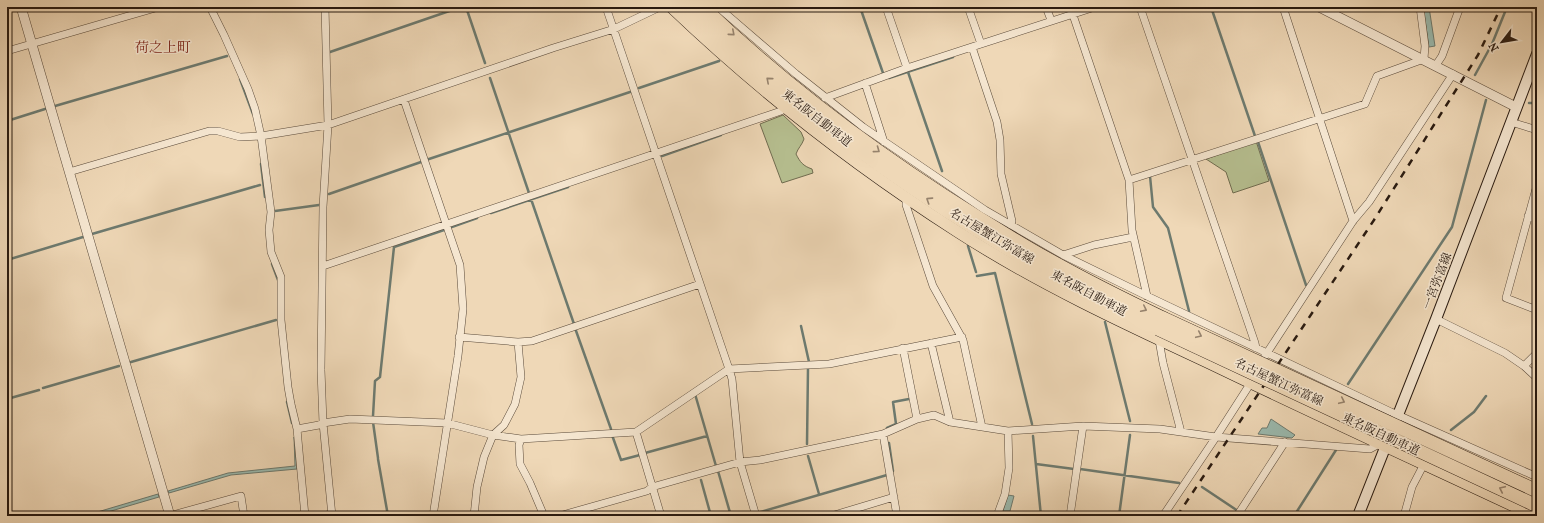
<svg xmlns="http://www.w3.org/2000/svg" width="1544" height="523" font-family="'IM FELL French Canon','Noto Serif JP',serif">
<rect width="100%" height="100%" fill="#efd8b7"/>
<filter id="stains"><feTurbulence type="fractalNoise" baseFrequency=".005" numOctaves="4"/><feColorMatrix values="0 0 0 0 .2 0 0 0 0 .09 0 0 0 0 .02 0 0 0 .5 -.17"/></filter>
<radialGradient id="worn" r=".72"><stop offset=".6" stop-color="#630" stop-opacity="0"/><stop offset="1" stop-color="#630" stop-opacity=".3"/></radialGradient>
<path fill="#b6bf90" stroke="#706c50" d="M783 115 801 132 804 139C802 145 798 148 796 154 800 162 803 166 812 169L813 173 782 183 760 124Z
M1256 141 1269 181 1233 193 1226 172 1206 159Z"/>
<path fill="#9abaaf" stroke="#6d7a6f" d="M1423 7H1429L1435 46 1429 47Z
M1271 419 1295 435 1292 438 1258 434 1262 428H1267Z
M294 437 297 469 231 475 169 493 168 491 228 473 295 466Z
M158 494 159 497 94 516H84Z
M1008 495 1014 496 1010 511H1003Z"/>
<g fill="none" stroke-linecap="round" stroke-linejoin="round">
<path stroke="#6d7a6f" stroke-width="2.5" d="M466 7 485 63
M860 7 883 73
M1211 7 1255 136
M330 52 461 7
M908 72 942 171
M1475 75 1492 44 1507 7
M490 78 529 193
M889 78 953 57
M240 79 253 114
M639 88 719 61
M1529 103H1537
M55 106 227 56
M7 121 45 109
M1258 142 1306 285
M662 156 721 135
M426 160 630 92
M261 164 265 197
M1150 176 1153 207 1168 228 1189 311
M329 194 421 162
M531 199 574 324
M275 211 319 205
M491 213 568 187
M449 228 477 218
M92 234 260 185
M968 246 976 272
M7 260 83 237
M272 264 278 280
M977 276 995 273 1032 424
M1105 322 1130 421
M801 326 809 362
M575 328 611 429
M131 362 276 320
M1348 384 1452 227 1486 100
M43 388 119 366
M695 394 716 466
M7 399 39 390
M287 402 292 423
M373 416 375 381 380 377 394 247 444 230
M373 422 378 458
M887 428 896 424 893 402 909 399
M1451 430 1474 412 1486 396
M612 435 621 460 640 455
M1033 436 1041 516
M889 443 893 471
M807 444 808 368
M645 453 707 436
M808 456 819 494
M378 459 388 516
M1036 464 1074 469
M1080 469 1179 483
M718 471 731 516
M701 480 711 516
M1202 487 1238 511
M757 513 887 475
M745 516 753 514
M1119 516 1130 435
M1294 516 1336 450"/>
<defs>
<path id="minor" d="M210 7 224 35 248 89 255 109 261 136 271 212 269 230 271 252 281 277V320L288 387 291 404 297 429 319 425 323 423 350 419 447 423 493 435 521 439 636 432 729 369 829 364 962 337
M325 7 328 125 323 207 321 370 323 423 332 516
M606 7 729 369 732 379 740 462 756 516
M718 7 796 74 863 127 985 210 1063 255 1147 296 1391 412 1537 477
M886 7 907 68 1095 7
M968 7 981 44
M1046 7 1051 20
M1140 7 1255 343 1256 348
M1283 7 1353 221
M1073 15 1129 180
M972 47 997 122 1000 140 1001 174 1012 221 1011 225
M7 51 159 7
M1436 65 1442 56 1460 7
M865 83 884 142
M825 98 907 68
M404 100 460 265 463 309 458 356 433 516
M1511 122 1537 130
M69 172 209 131H218L240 137 261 136 328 125 553 48 614 29 660 7
M1537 185 1506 298 1537 310
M906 198V205L933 286 963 340 982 427
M1528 216 1537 218
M1063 255 1094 245 1133 237
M323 266 781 111 785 108
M1147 296 1132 230 1129 180 1365 104 1377 76 1424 59 1425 46 1420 7
M1436 319 1505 353 1524 366 1537 378
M459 337 518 342 532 341 700 284
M1159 340 1163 363 1181 432
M931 343 950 422
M903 348 917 419
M1265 356 1353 221 1369 202 1453 74
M1524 366 1537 353
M297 429 305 516
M636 432 661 516
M883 434 897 516
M521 439 519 445 520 464 530 483 544 516
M169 516 241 496 244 516
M321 516 332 514
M474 516 477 487 484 457 493 435 504 425 515 404 521 377 518 342
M559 516 647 491 652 487 740 462 760 460 883 434 917 419 934 415 950 422 1008 431 1083 426 1160 429 1216 437 1370 449 1381 443
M831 516 894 497
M997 516 1005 494 1009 468 1008 431
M1070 516 1083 426
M1163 516 1216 437 1252 381
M1237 516 1285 442
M1404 516 1412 487 1424 464"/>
<path id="tertiary" d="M21 7 170 516
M1319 7 1516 107"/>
<path id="secondary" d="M1358 516 1436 319 1537 54"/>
<path id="primary" d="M671 7C759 91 855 166 958 232 1037 283 1123 323 1209 363 1317 415 1426 465 1535 516"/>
<path id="motorway" d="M687 7C788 103 901 186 1021 257 1065 283 1112 306 1158 329
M703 7C800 100 911 179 1027 247 1071 273 1117 296 1163 318"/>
</defs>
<use href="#minor" stroke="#5a4a3a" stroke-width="8"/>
<use href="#tertiary" stroke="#5a4a3a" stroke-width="10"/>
<use href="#secondary" stroke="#291a10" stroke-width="12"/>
<use href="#primary" stroke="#291a10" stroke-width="12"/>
<use href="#motorway" stroke="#291a10" stroke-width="14"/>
<use href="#minor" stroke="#f5e6d0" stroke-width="7"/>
<use href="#tertiary" stroke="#f5e6d0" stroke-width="9"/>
<use href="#secondary" stroke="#f5e6d0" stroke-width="10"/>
<use href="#primary" stroke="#efd8b7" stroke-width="11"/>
<use href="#motorway" stroke="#efd8b7" stroke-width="13"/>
<path stroke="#291a10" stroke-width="2.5" stroke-dasharray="7 7" stroke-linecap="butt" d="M1177 516 1374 220 1478 55 1501 7"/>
<defs>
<path id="motorway-bridge" d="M1163 318 1537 491
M1158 329 1537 506"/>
</defs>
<use href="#motorway-bridge" stroke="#291a10" stroke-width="14" stroke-linecap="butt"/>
<use href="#motorway-bridge" stroke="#efd8b7" stroke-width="13"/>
</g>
<defs><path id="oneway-chevron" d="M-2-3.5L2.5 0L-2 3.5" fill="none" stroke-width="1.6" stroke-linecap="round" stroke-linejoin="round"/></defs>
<g stroke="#96826c">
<use href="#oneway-chevron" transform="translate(732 33) rotate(41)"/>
<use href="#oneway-chevron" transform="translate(769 80) rotate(-139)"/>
<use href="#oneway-chevron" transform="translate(877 150) rotate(36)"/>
<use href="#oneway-chevron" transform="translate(929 200) rotate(-147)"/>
<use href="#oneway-chevron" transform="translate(1144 309) rotate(26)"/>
<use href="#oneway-chevron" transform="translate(1199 335) rotate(25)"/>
<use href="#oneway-chevron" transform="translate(1342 401) rotate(25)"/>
<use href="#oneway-chevron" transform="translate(1502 489) rotate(-155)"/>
</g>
<g text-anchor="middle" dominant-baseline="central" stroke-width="3" stroke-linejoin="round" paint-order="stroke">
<g font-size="12" fill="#291a10" stroke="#f5e6d0">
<text transform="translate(817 118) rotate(38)">東名阪自動車道</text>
<text transform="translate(992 236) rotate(31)">名古屋蟹江弥富線</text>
<text transform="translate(1437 281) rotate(-69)">一宮弥富線</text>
<text transform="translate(1089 293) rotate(28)">東名阪自動車道</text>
<text transform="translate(1279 382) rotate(25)">名古屋蟹江弥富線</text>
<text transform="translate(1381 434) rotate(25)">東名阪自動車道</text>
</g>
<g font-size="14" fill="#7a1f14" stroke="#f5e6d0">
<text x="163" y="47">荷之上町</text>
</g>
</g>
<rect width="1544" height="523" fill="none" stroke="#efd8b7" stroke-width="24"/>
<rect x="8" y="8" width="1528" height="507" fill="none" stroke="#291a10" stroke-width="2"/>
<rect x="12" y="12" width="1520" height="499" fill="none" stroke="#291a10"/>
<g transform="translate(1502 42) rotate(239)" stroke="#f5e6d0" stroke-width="3" paint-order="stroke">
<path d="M0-3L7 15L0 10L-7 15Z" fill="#291a10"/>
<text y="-6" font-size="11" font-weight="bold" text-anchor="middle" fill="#291a10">N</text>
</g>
<rect width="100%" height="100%" filter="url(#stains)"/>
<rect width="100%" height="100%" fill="url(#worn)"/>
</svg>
